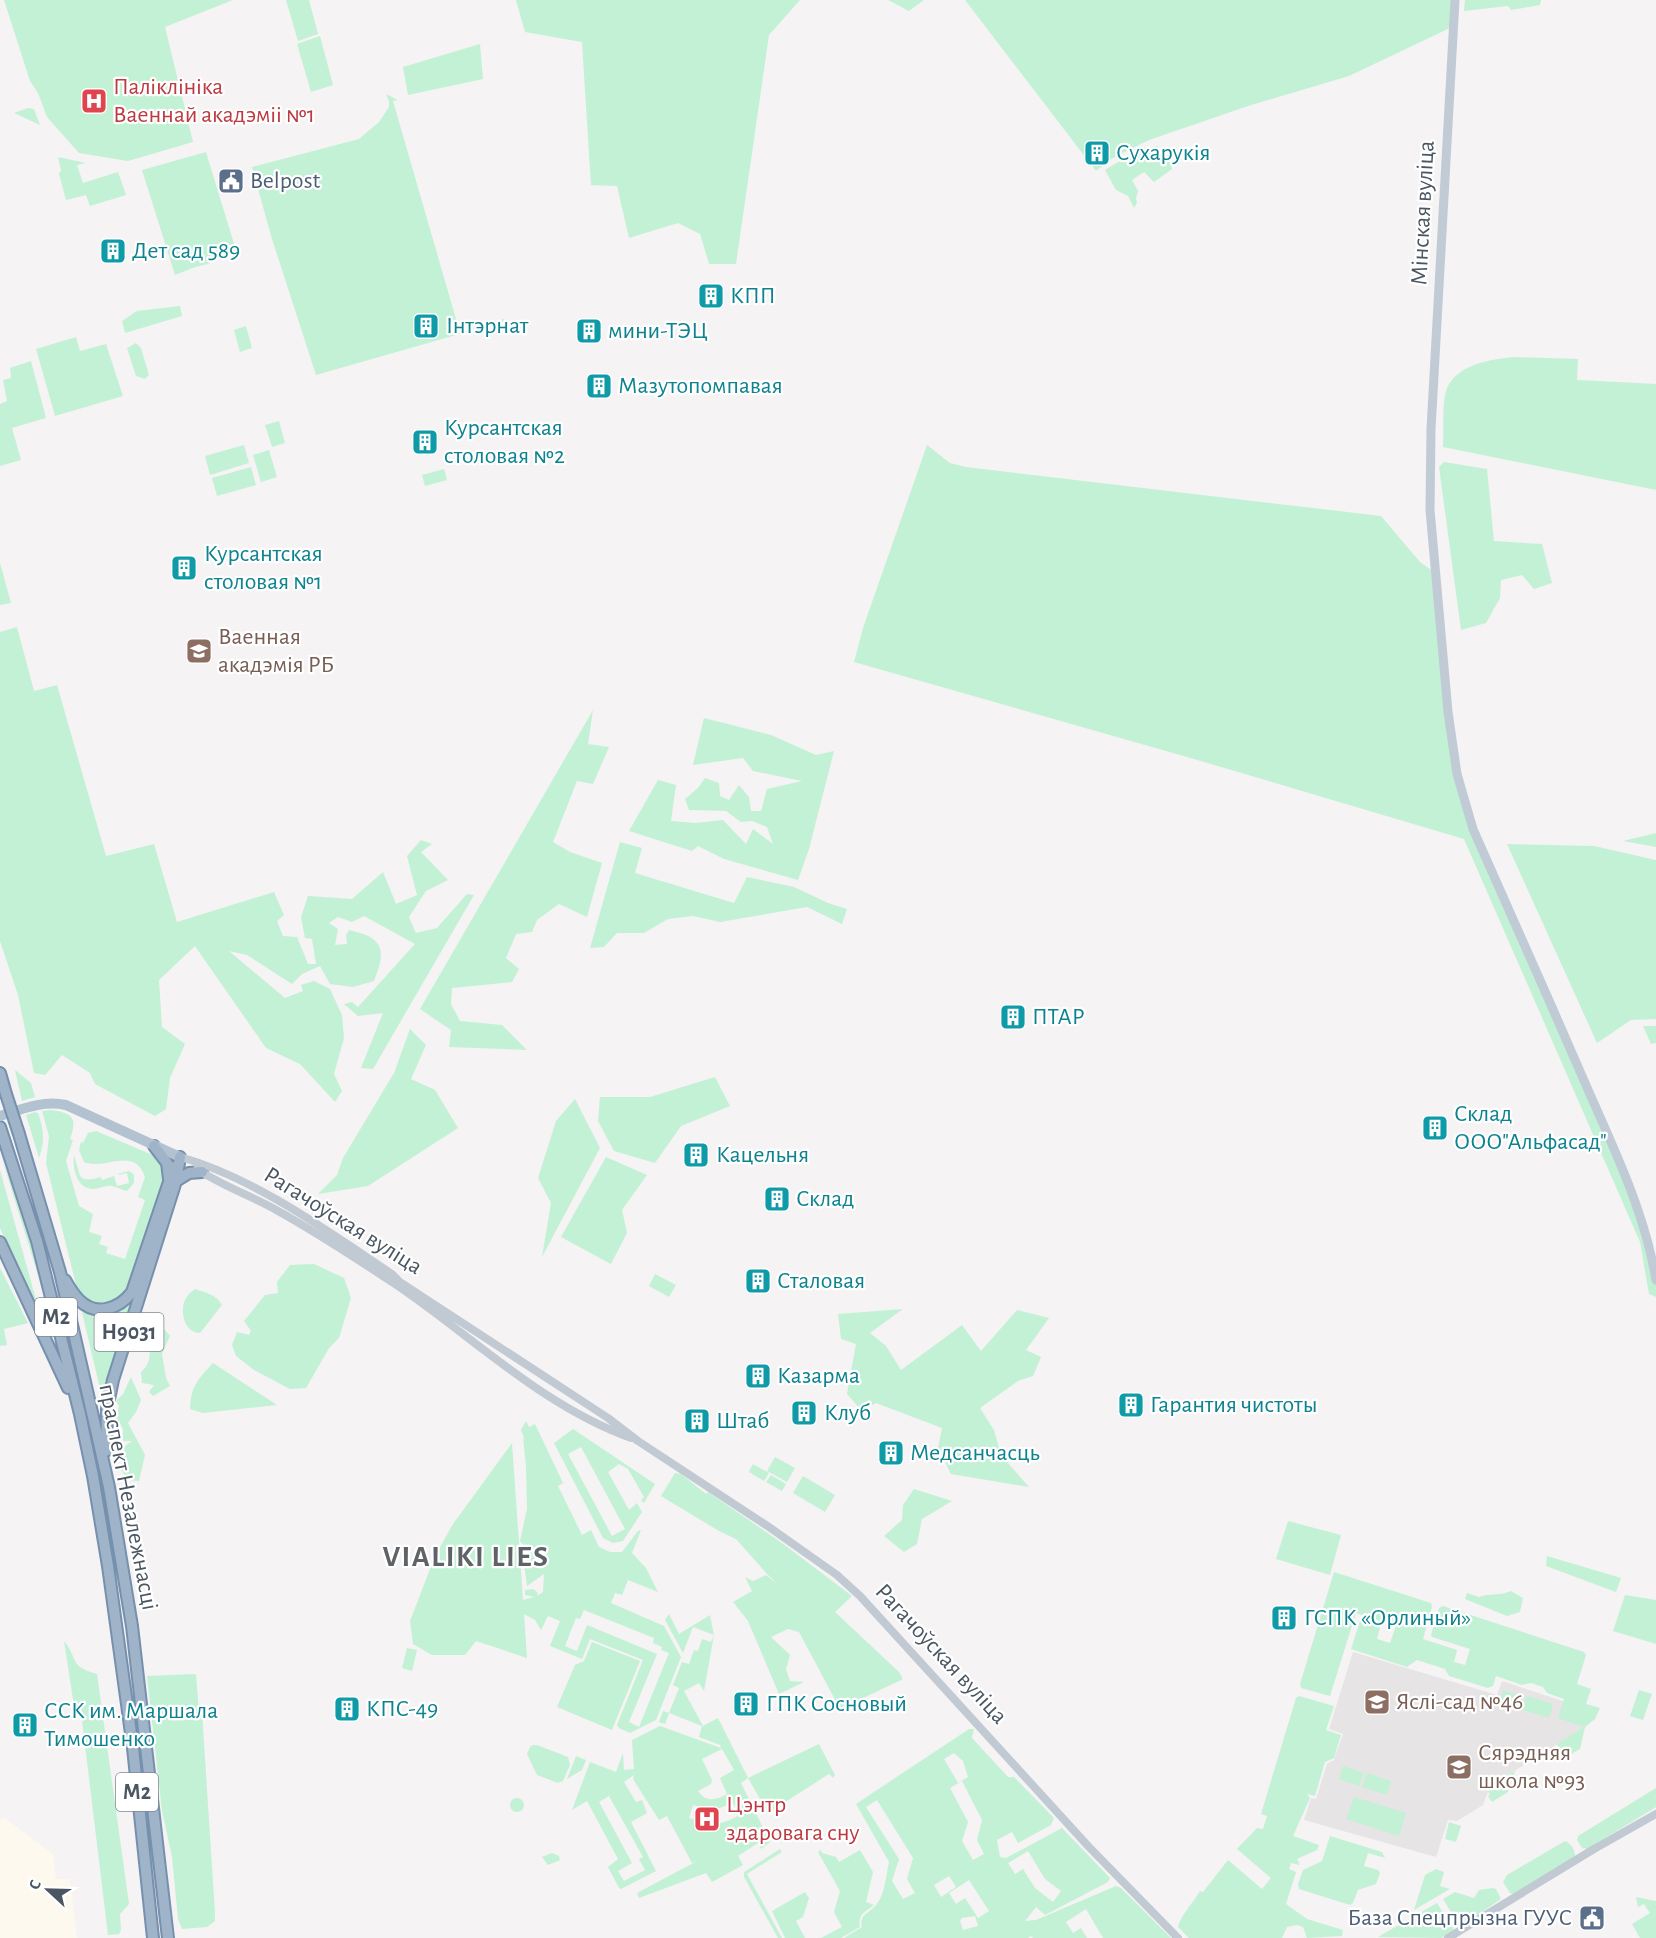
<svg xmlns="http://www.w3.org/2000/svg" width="1656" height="1938" font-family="'Alegreya Sans',sans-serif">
<rect width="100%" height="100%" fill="#f5f3f3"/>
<path fill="#fdf9ef" d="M5 1818 53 1854 56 1879H70L77 1938H0V1819Z"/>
<path fill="#e6e4e5" d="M1353 1652 1497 1695 1502 1681 1590 1710 1585 1727 1490 1786 1483 1805 1457 1821 1448 1820 1436 1857 1304 1820 1311 1798 1316 1799 1327 1764 1334 1760 1343 1734 1329 1729Z"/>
<path fill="#c3f1d5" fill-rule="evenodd" d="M4 0H233L165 27 193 142 128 161 79 153 47 117 38 93 30 81Z
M286 0H309L318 34 298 41Z
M516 0H800L769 35 736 264H709L700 234 678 223 629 238 617 186 591 185 582 42 525 32Z
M888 0H924L909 11Z
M965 0H1455L1452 27 1349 76 1251 105 1149 140 1111 159 1096 171Z
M1465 0H1541L1540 5 1511 10 1508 6 1464 11Z
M320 36 333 85 311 92 297 44Z
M480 44 483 79 408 95 403 67Z
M386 94 398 100 393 101 460 333 504 319 505 321 316 375 272 239 252 167 359 139 379 122 389 107V101Z
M28 108 34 109 40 125 14 113Z
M1158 146 1159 151 1168 156 1172 169 1154 182 1144 172 1132 180 1138 191 1136 198 1137 203 1134 208 1128 196 1116 190 1105 170 1140 149Z
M206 152 235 247 208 264 195 267 175 275 142 170Z
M58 157 86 163 77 165 83 183 118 172 126 195 90 206 86 195 66 200 59 174 61 170Z
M180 306 182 316 125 333 122 321 137 311Z
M246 326 252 348 240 352 234 330Z
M76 337 80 351 106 344 123 396 55 416 36 349Z
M136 343 141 348 149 375 145 379 136 376 127 348Z
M1514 357 1578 359 1577 380 1656 384V490L1443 447C1444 432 1442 404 1446 391 1454 365 1491 359 1514 357Z
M31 361 46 418 12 428 21 460 0 466V404L7 401 3 380 11 378 10 368Z
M279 421 285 443 272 447 265 425Z
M244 445 249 463 210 475 205 456Z
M927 445 950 463 966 467 1381 516 1420 562 1434 572 1448 712 1467 814 1620 1163 1656 1280V1297L1649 1294 1640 1242 1464 839 1194 759 854 662 863 628Z
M269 450 277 477 261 482 253 455Z
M1444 462 1487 469 1494 541 1542 544 1552 583 1534 589 1522 575 1501 580 1500 598 1486 623 1461 630 1439 467Z
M251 467 256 485 217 496 212 478Z
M444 469 447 480 425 486 422 475Z
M0 563 11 603 0 605Z
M17 627 34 691 57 685 106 856 154 844 177 922 274 892 284 915 277 921 283 936 297 937 308 964H316L312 939 305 938 301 917 308 896 352 899 383 872 396 904 417 895 407 856 421 840 432 844 421 852 448 880 426 891 409 917 416 933 437 928 467 894 474 895 373 1069 361 1068 383 1013 358 1016 344 1004 352 1002 358 1007 415 944 364 916 352 922 338 917 329 923 338 929 335 945 347 944 346 935 349 930C356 932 367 934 373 939 387 949 379 968 374 981L353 987 330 984 320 966 302 974 292 984 247 955 229 951 285 998 303 991 301 985 314 981 330 989 342 1015 344 1038 334 1074 342 1091 335 1102 300 1064 266 1048 195 946 159 980 162 1027 185 1044 170 1078 166 1109 155 1116 95 1084 90 1073 62 1055 45 1075 34 1073 18 995 0 941V632Z
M593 710 588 744 609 747 593 784 577 781 553 842 570 852 602 863 587 917 559 904 537 920 532 932 516 934 506 958 519 969 512 982 452 988 451 1004 460 1021 502 1025 527 1050 449 1047 451 1030 420 1009Z
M704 718 771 735 816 755 834 751 809 849 798 880 724 859 698 846 692 851 629 831 658 780 676 785 671 821 696 823 723 820 746 844 753 829 773 844 767 827 752 821 741 822 726 811 689 810 685 799 698 788 705 778 719 783 720 796 729 800 739 785 749 797 751 811H761L767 789 802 781 753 771 743 758 693 765Z
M1656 833V847L1623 841Z
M620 842 642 848 635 873 734 903 747 877 794 887 828 903 847 909 842 924 807 907 720 922 693 916 668 919 644 933H617L604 947 590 948Z
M1507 844 1594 846 1656 860V1019L1631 1020 1597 1043Z
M1643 1026H1656V1043L1651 1044Z
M410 1029 426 1045 411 1079 435 1090 458 1128 368 1186 318 1194 337 1175 343 1158 394 1073Z
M15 1070 31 1083 35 1097 22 1101Z
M715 1077 730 1106 681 1126 655 1163 614 1151 598 1121 600 1097H650Z
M575 1099 600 1148 542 1257 551 1203 538 1178 556 1121Z
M51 1110C72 1113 78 1117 70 1139L73 1140 66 1161 79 1206 93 1214 89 1232 102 1236 99 1244 108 1247 106 1253 125 1259 145 1200 138 1197 145 1177C134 1145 106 1171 84 1162L79 1150 81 1142 83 1143 88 1133 96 1131 155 1156 162 1162V1178L164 1179 129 1285C117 1309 87 1310 76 1285L46 1163 49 1136 42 1111Z
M35 1112 38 1113C44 1130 45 1141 39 1158L26 1115Z
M74 1155 80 1176C86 1182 93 1179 101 1177L102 1180 114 1176 117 1186 129 1183 127 1173 119 1175 118 1174 129 1171 134 1175V1183L127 1191C121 1190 114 1185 108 1186 103 1186 98 1189 94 1189 77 1190 72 1168 74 1155Z
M606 1157 647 1175 622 1210 627 1233 611 1264 561 1237Z
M2 1159 26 1223 61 1359 60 1360 56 1352 55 1339 38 1275Z
M0 1170 45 1332 0 1228Z
M314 1264 344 1278 351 1298 339 1338 329 1348 306 1388 290 1389 254 1370 236 1356 232 1345 237 1332 249 1335 251 1331 244 1321 265 1295 278 1293 277 1282 290 1265Z
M0 1268 28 1323 4 1329 7 1345 0 1346Z
M655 1274 676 1285 669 1297 649 1286Z
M195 1289C205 1292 217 1295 222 1305L200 1333C183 1333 178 1307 188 1295 190 1292 193 1291 195 1289Z
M136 1293 104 1394 101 1393 81 1308C101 1323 123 1313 136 1293Z
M903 1309 870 1333 886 1346 901 1370 962 1325 981 1351 1017 1310 1049 1318 1026 1350 1041 1357 1033 1376 1018 1381 980 1408 994 1430 1001 1455 1029 1487 951 1474 938 1448 942 1428 876 1403 862 1411 847 1394 856 1344 841 1339 838 1314Z
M159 1327 164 1329 170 1336 162 1354 166 1378 170 1386 153 1396 149 1392 154 1385 142 1383 141 1372C157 1358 144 1345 153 1328Z
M213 1363 277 1405 203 1413 190 1409C191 1386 198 1379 213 1363Z
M131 1377 141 1400 136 1412 128 1423 145 1455 139 1481 128 1480 120 1468 125 1446 132 1441H123V1429L116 1418 119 1406 116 1401 123 1394Z
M526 1421 529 1427 535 1424 563 1483 558 1486 582 1535 591 1530 599 1547 610 1552H622L638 1531 641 1530 632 1553 646 1568 658 1592 628 1580 622 1595 615 1593 611 1603 664 1626 681 1657 656 1720 630 1733 619 1728 617 1725 643 1660 590 1639 582 1659 550 1646 560 1621 548 1616 541 1630 535 1620 524 1614 527 1658 476 1641 465 1655H432L413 1644 410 1621 435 1556 453 1524 512 1443 523 1600 534 1597 525 1595V1590L533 1589 538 1593 537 1596 543 1592 544 1574 527 1586 524 1563 531 1555 520 1541 527 1509 526 1467 523 1437 526 1443 521 1430ZM584 1610 654 1638 653 1643 662 1647 661 1650 669 1653 639 1727 629 1722 657 1654 587 1625 577 1651 565 1646 576 1618 580 1619Z
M573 1429 655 1484 644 1503 641 1500 644 1497 628 1469 619 1464 608 1472 629 1510 637 1503 642 1512 623 1541 613 1543 603 1538 554 1443ZM581 1447 625 1529 612 1536 568 1454Z
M775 1457 795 1468 787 1482 767 1471Z
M753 1464 769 1473 764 1481 749 1472Z
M675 1473 681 1474 706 1494 708 1492 782 1543 852 1596 835 1612 899 1672 903 1679 840 1709 799 1632 788 1629 771 1637 790 1655 786 1669 790 1681 804 1682 779 1694 748 1621 733 1602 752 1591 745 1577 753 1581 766 1575 779 1585 767 1574 736 1539 719 1531 661 1496Z
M771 1475 786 1484 782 1491 766 1482Z
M803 1476 835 1495 825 1512 793 1493Z
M914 1489 952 1501 922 1519 917 1544 904 1552 884 1536 902 1520 903 1505Z
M1288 1521 1341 1535 1330 1575 1276 1559Z
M1547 1556 1621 1578 1616 1592 1546 1566Z
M1334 1572 1431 1603 1432 1607 1423 1639 1457 1650 1454 1662 1465 1665 1470 1649 1432 1637 1431 1635 1439 1608 1443 1606 1584 1652 1586 1655 1577 1684 1591 1689 1586 1704 1600 1708 1595 1719 1585 1727 1580 1749 1565 1758 1557 1744 1584 1727 1558 1718 1564 1699 1547 1693 1543 1687 1531 1683 1522 1685 1496 1676 1493 1686 1488 1688 1449 1676 1445 1669 1417 1660 1407 1667 1351 1649 1360 1621 1380 1627 1377 1639 1390 1643 1396 1626 1356 1613 1330 1696 1301 1688 1300 1684Z
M1511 1591 1523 1598 1520 1612 1507 1616 1465 1599 1467 1593 1479 1597C1490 1593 1500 1596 1511 1591Z
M1625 1595 1656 1600V1644L1613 1631Z
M669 1614 679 1634 710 1615 714 1635 704 1691 699 1683 684 1691 703 1726 718 1718 748 1778 819 1744 835 1775 833 1778 829 1774 768 1813 748 1778 741 1783 770 1842 761 1849 758 1843 738 1856 743 1865 712 1882 706 1873 639 1898 637 1893 699 1860 692 1863 667 1816 659 1820 633 1779 634 1775 624 1782 636 1802 642 1800 647 1813 631 1822 656 1871 621 1889 619 1888 608 1867 618 1859 587 1801 572 1810 590 1762 616 1772 623 1753 624 1770 634 1769 632 1740 660 1726 721 1748 720 1745 699 1737 702 1726 669 1713 665 1724 659 1722 663 1711 669 1713 679 1688 673 1685 682 1662 689 1664 694 1650 698 1651 702 1639 711 1642 714 1635 693 1627 683 1653 665 1620ZM722 1749 734 1770 720 1778 727 1794C717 1800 706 1803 698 1791L711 1784 712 1780 702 1759ZM609 1796 643 1857 639 1859 645 1870 624 1881 618 1871 632 1863 599 1802ZM733 1803 739 1815C719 1827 711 1825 689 1818L693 1805C714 1811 713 1811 733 1803Z
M64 1641C79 1659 68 1666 97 1674L129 1904 120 1914 121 1930 119 1934 108 1935 81 1712 74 1706Z
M592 1642 640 1661 612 1730 557 1707 575 1665 584 1661Z
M407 1648 417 1650 412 1671 402 1668Z
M196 1674 199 1712H202L215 1913V1921L207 1927 182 1929 178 1919 172 1857 162 1811 147 1676Z
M1503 1690 1524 1697 1520 1709 1500 1703Z
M1639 1690 1652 1694 1643 1720 1630 1716Z
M1299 1696 1334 1706 1326 1730 1341 1735 1334 1758 1325 1762 1315 1796 1307 1794 1310 1798 1293 1836 1319 1845 1317 1850 1297 1859 1300 1865 1291 1863 1289 1869 1296 1872 1286 1904 1307 1919 1343 1930 1342 1936 1307 1938 1303 1927 1297 1925 1287 1927 1282 1938H1189L1178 1927C1180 1916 1194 1902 1200 1891L1203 1892 1228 1860 1262 1889 1271 1878 1237 1849 1257 1828 1263 1829 1267 1816 1261 1814 1296 1698Z
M1527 1696 1553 1704 1549 1718 1523 1710Z
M969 1729H974L972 1738 1008 1777H1014L1054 1818 1051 1825 1018 1843 1012 1832 997 1840 1000 1857 1006 1858 1062 1828 1110 1878 1108 1882 1045 1915 1036 1907 1025 1921 1036 1920 1116 1886 1121 1888 1171 1938H1103L1086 1909 1066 1922 1073 1933 1081 1928 1087 1938H1033L1031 1936 1028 1938H844L862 1927C859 1914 869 1914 876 1905 885 1895 886 1875 889 1862L856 1804ZM954 1753 963 1761 968 1777 958 1783 944 1759ZM962 1781 982 1820 977 1840 984 1854 973 1860 962 1841 968 1822 950 1788ZM877 1800 913 1858 907 1879 915 1893 903 1899 892 1881 899 1859 866 1807ZM1028 1851 1045 1879 1061 1891 1053 1902 1035 1888 1023 1869 1015 1874 1008 1863ZM949 1876 956 1887 941 1897 934 1885ZM969 1880 989 1911 978 1918 965 1898 956 1904 949 1893ZM975 1916 978 1926 963 1930 960 1921 962 1918Z
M533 1745H537L568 1757 570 1765 563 1781 558 1783 537 1775 527 1754 530 1747Z
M576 1756 586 1760 582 1770 567 1779Z
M1343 1766 1364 1773 1359 1786 1339 1779Z
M1515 1771 1508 1792 1492 1802 1488 1796 1490 1795 1488 1791 1490 1786Z
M1367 1773 1391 1781 1387 1795 1362 1787Z
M1656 1788V1807L1587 1849 1582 1848 1577 1840 1578 1836Z
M1354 1797 1406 1813 1399 1836 1346 1819Z
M510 1805a7 7 0 1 1 14 0a7 7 0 1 1-14 0Z
M1449 1822 1461 1826 1456 1842 1445 1839Z
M1330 1836 1382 1852 1385 1858 1368 1853 1364 1866 1378 1870 1380 1873 1376 1884 1358 1890 1353 1903 1350 1905 1299 1889 1298 1884 1303 1870 1322 1861Z
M1565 1841C1571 1843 1576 1851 1575 1858L1515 1895 1510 1893 1503 1882 1507 1875Z
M780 1849 782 1852 747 1874 782 1938H778L744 1877V1872Z
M821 1850 822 1853 836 1857 839 1862 860 1850 873 1872 866 1902 874 1905C866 1911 857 1915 860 1927L841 1938H821L842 1927 834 1912 840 1891 818 1852Z
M552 1853 559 1856 560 1860 548 1865 542 1857Z
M1436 1869 1444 1872 1440 1886 1450 1889 1414 1910 1425 1875Z
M1493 1888 1496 1889 1501 1899 1460 1927 1443 1899 1455 1892 1474 1898 1479 1890Z
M805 1892 809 1898 803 1917 796 1921 805 1938H785L772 1911Z
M1636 1897 1656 1901V1938H1640L1632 1924 1650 1913 1644 1904 1638 1907Z
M1437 1903 1454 1930 1441 1938 1378 1937Z"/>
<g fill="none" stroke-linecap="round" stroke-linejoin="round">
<defs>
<path id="trunk" d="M0 1073 6 1094
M0 1127 37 1241 80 1414 93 1476 108 1566 133 1748 153 1938
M19 1134 60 1272 109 1487 132 1626 168 1938
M154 1146 167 1163 169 1179
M176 1181 189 1173 202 1172
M0 1242 68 1388
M65 1280C69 1287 73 1294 79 1300 96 1317 119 1309 132 1292L174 1167
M106 1451 107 1409 113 1380 176 1181 180 1157"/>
</defs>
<use href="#trunk" stroke="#7690ad" stroke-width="14"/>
<path stroke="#c1cad2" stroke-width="8" d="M180 1157C253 1177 329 1232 392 1274L400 1282 608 1418 638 1441 769 1527 837 1575 860 1596 1089 1847 1178 1938
M197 1169C222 1186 252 1196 278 1211 318 1233 357 1259 395 1284 472 1336 542 1406 631 1438
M1448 1938 1594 1849 1656 1814"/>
<path stroke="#c1cbd6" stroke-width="9" d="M1455 0 1431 429 1430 510 1448 712 1457 774 1473 829C1512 917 1551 1004 1589 1092 1616 1153 1645 1214 1656 1280"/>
<path stroke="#b3c2d1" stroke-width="10" d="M0 1116C22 1109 43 1100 66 1105L180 1157"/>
<use href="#trunk" stroke="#9fb4c9" stroke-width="10"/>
<defs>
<path id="trunk-bridge" d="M6 1094 19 1134"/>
</defs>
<use href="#trunk-bridge" stroke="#7690ad" stroke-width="14" stroke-linecap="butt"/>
<use href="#trunk-bridge" stroke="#9fb4c9" stroke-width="10"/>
</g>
<defs>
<symbol id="hospital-square" viewBox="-11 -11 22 22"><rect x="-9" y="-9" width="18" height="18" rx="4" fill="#e0444e" stroke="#fff"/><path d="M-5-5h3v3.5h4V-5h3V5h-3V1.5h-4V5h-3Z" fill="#fff"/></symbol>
<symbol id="building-square" viewBox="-11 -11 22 22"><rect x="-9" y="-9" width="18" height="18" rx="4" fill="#0f9aa8" stroke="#fff"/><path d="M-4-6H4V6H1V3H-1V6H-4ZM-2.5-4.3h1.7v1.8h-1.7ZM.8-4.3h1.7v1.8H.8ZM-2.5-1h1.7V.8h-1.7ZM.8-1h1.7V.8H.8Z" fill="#fff"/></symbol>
<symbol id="civic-square" viewBox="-11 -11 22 22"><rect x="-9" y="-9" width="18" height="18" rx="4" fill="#5c6f8a" stroke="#fff"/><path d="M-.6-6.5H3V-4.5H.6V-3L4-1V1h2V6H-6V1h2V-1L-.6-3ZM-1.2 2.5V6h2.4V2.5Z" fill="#fff"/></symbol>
<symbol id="university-square" viewBox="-11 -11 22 22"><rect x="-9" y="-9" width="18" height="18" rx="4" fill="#8d6e63" stroke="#fff"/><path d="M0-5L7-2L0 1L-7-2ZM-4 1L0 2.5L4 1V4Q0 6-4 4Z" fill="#fff"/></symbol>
<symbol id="school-square" viewBox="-11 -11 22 22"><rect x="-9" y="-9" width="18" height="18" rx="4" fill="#8d6e63" stroke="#fff"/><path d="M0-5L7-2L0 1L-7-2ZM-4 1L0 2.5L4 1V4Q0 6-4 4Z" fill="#fff"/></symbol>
</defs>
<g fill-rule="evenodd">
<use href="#hospital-square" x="79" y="86" width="30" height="30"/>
<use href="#building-square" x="1082" y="138" width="30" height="30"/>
<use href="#civic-square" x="216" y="166" width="30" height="30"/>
<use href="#building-square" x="98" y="236" width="30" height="30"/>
<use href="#building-square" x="696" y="281" width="30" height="30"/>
<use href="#building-square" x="411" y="311" width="30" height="30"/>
<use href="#building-square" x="574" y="316" width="30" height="30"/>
<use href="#building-square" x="584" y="371" width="30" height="30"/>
<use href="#building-square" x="410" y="427" width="30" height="30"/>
<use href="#building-square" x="169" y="553" width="30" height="30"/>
<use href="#university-square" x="184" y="636" width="30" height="30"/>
<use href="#building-square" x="998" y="1002" width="30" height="30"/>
<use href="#building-square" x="1420" y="1113" width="30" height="30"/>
<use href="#building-square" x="681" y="1140" width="30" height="30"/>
<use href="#building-square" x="762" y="1184" width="30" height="30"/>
<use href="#building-square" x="743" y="1266" width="30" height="30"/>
<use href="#building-square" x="743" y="1361" width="30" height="30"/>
<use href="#building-square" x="1116" y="1390" width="30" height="30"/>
<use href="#building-square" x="789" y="1398" width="30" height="30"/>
<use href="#building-square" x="682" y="1406" width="30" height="30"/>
<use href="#building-square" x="876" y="1438" width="30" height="30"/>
<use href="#building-square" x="1269" y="1603" width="30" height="30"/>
<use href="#school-square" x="1362" y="1687" width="30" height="30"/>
<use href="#building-square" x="731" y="1689" width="30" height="30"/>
<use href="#building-square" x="332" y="1694" width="30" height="30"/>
<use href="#building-square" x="10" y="1710" width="30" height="30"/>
<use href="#school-square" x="1444" y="1752" width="30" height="30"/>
<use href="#hospital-square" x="692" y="1804" width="30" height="30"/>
<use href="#civic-square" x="1577" y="1903" width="30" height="30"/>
</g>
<g text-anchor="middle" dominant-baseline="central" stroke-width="4.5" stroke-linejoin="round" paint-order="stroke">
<g fill="#fff" stroke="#808990" stroke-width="1.5">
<rect x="35" y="1298" width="42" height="38" rx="4.5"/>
<rect x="94.5" y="1313" width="69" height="38" rx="4.5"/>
<rect x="116" y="1773" width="42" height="38" rx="4.5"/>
</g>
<g font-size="22" font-weight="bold" fill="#4a5661">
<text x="56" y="1317">М2</text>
<text x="129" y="1332">Н9031</text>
<text x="137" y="1792">М2</text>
</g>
<g font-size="24" fill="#be3a42" stroke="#fff" text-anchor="start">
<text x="113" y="87">Паліклініка<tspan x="113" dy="28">Ваеннай акадэміі №1</tspan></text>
<text x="726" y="1805">Цэнтр<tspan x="726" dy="28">здаровага сну</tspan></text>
</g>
<g font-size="24" fill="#0d838f" stroke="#fff" text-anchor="start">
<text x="1116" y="153">Сухарукія</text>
<text x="132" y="251">Дет сад 589</text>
<text x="730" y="296">КПП</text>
<text x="446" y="326">Інтэрнат</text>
<text x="608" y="331">мини-ТЭЦ</text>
<text x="618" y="386">Мазутопомпавая</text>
<text x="444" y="428">Курсантская<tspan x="444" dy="28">столовая №2</tspan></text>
<text x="204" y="554">Курсантская<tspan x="204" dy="28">столовая №1</tspan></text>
<text x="1032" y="1017">ПТАР</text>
<text x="1454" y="1114">Склад<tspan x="1454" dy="28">ООО"Альфасад"</tspan></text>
<text x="716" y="1155">Кацельня</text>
<text x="796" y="1199">Склад</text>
<text x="777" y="1281">Сталовая</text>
<text x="777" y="1376">Казарма</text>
<text x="1150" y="1405">Гарантия чистоты</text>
<text x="824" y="1413">Клуб</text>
<text x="716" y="1421">Штаб</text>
<text x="910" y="1453">Медсанчасць</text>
<text x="1304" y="1618">ГСПК «Орлиный»</text>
<text x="766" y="1704">ГПК Сосновый</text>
<text x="366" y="1709">КПС-49</text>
<text x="44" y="1711">ССК им. Маршала<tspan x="44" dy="28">Тимошенко</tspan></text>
</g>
<g font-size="24" fill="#4e5e75" stroke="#fff" text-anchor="start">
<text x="250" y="181">Belpost</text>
<text x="1572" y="1918" text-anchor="end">База Спецпрызна ГУУС</text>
</g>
<g font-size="24" fill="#4a5661" stroke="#fff">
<text transform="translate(1423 213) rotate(-87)">Мінская вуліца</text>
<text transform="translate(343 1221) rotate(32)">Рагачоўская вуліца</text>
<text transform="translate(128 1497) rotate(79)">праспект Незалежнасці</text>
<text transform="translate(941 1654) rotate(47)">Рагачоўская вуліца</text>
</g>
<g font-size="24" fill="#785e54" stroke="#fff" text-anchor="start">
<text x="218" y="637">Ваенная<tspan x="218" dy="28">акадэмія РБ</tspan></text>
<text x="1396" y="1702">Яслі-сад №46</text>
<text x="1478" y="1753">Сярэдняя<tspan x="1478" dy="28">школа №93</tspan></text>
</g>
<g font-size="30" font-weight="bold" letter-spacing="1.5" fill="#5f6368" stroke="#fff">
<text x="466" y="1557">VIALIKI LIES</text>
</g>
</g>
<g transform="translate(48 1890) rotate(292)" stroke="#ffffff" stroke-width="4.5" paint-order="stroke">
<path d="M0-4.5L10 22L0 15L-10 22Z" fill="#4a5661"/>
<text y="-9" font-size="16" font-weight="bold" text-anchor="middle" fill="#4a5661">С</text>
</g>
</svg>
